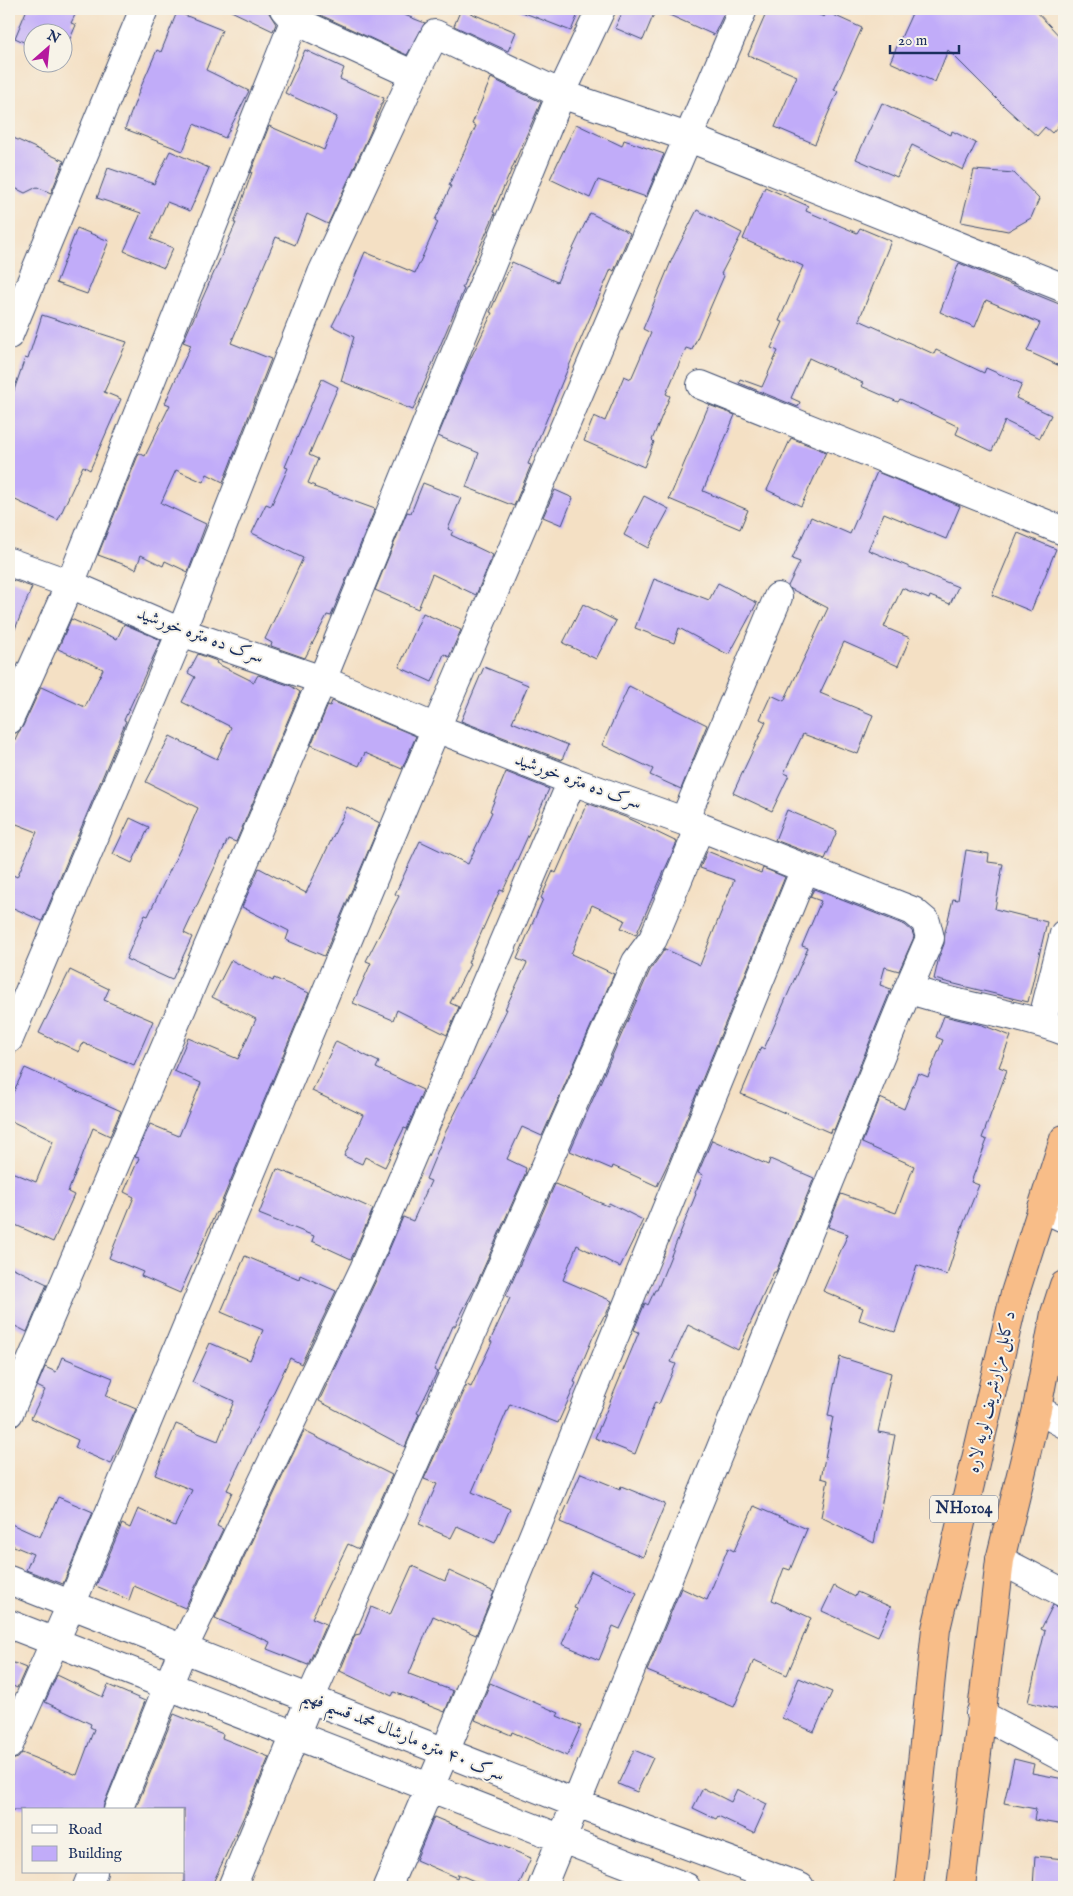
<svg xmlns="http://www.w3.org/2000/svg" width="1073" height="1896" font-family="'IM FELL English',Amiri,serif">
<rect width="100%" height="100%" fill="#f7f3e8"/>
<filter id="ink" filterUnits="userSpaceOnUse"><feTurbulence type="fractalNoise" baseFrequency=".02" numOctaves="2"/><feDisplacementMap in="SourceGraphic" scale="10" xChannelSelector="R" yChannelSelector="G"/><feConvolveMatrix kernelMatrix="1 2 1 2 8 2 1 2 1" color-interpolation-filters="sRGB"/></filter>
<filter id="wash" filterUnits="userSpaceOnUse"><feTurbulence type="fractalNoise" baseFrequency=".0096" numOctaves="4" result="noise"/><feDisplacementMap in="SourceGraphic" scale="20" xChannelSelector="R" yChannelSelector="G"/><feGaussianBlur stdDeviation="1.12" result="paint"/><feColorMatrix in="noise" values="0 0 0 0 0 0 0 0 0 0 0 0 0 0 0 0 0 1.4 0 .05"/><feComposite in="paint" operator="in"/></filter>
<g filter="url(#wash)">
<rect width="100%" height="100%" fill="#f4e0c4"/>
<g id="blocks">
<path fill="#c1acf9" d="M27 9H78L71 23 76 25 62 57V32H32V46L15 38Z
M227 9H269V13L276 24 273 31Z
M314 9H389L425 23 407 55 314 12Z
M461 9 516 32 508 51 454 26Z
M517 9H580L571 31 517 10Z
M624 9H726L714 35 656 9 643 40 615 28Z
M768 9H805L824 17 827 12 862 28 834 90 838 91 815 144 775 127 797 76 748 55Z
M914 9H1034L1064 41V119L1052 133 1045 127 1037 136 1006 108 948 50 935 82 890 62Z
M177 12 222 30 206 70 249 91 225 138 194 124 183 151 125 129 140 89 157 50 161 52Z
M305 50 344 68 340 79 384 98 370 133 328 224 307 214 295 245 276 237 231 343 271 359 223 482 207 474 203 482 176 470 161 503 206 524 188 572 165 561 163 566 141 555 136 569 98 555 139 453 145 456 170 405 165 403 191 345 183 342 236 223H234L252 172H251L269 126 324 150 337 117 285 93Z
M491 78 541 102 493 212 495 213 462 288 464 289 413 410 341 381 354 337 332 326 346 298 365 252 415 273 438 222 435 220 451 186 449 185 476 126 472 124Z
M882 103 951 135 952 131 976 143 963 170 912 145 897 177 856 159Z
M576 124 622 146 624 140 664 154 646 197 598 180 590 198 550 179Z
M9 136 64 161 51 193 37 187 25 193 9 185Z
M170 151 209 168 190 211 167 202 151 239 173 248 164 268 124 251 141 213 97 198 108 168 154 184Z
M974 170 1014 173 1039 199 1031 218 1008 231 961 222Z
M765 187 808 206 806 211 857 233 860 228 891 241 859 320 934 354 936 350 984 373 986 368 1022 384 1016 398 1051 415 1040 438 1005 421 992 451 956 434 959 427 900 399 898 402 861 386 863 383 809 358 791 398 800 402 798 407 739 383 740 379 762 387 778 351 771 348 783 322 779 321 803 266 743 239Z
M697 210 742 233 721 274 724 276 692 350 686 348 666 394 670 396 652 440 654 442 644 467 584 441 594 416 605 421 624 376 631 379 651 333 643 329 672 259Z
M590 213 630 233 614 271 611 269 563 380 528 464 531 465 514 506 466 487 479 453 438 436 468 364 492 313 490 312 512 262 557 282Z
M77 228 109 241 87 294 56 283Z
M959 263 1064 306V368L1027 351 1040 323 986 300 975 327 940 312Z
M42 315 127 342 104 392 121 399 90 470 83 466 58 520 9 497V405L25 358 28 359Z
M322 379 338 387 309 455 318 459 308 483 315 486 314 487 375 509 331 616 327 615 305 658 271 646 272 643 265 639 303 558 252 533 266 504 271 506 288 468 285 467Z
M709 405 735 415 703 491 748 510 740 529 669 499Z
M791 438 826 452 801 506 767 490Z
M877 472 960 506 946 539 884 513 868 550 958 587 950 604 930 596 929 599 902 588 884 627 910 638 898 666 844 642 820 693 873 715 858 754 803 734 784 773 789 775 772 811 733 793 766 722 760 719 771 695 784 701 828 608 791 589 788 586 800 562 792 559 811 517 850 534Z
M423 483 461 498 448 529 453 531 451 535 493 555 476 595 432 574 418 609 375 590 407 512 411 513Z
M555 490 573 498 562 525 543 517Z
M644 496 669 509 648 548 624 535Z
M1018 533 1056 549 1031 611 992 595Z
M9 579 32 587 9 644Z
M654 579 709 600 718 583 757 603 729 655 679 628 674 643 635 628Z
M583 604 616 621 596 659 563 643Z
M423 613 461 630 449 657 444 654 432 682 399 667Z
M71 619 117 639 124 624 161 640 124 720 126 721 42 921 9 906V873L17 877 37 832 9 821V752L18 733 23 726 41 687 85 707 103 669 58 649Z
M198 654 217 661 216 663 254 682 258 675 291 686 300 692 236 842 228 839 184 933 192 937 172 980 126 959 145 915 148 916 183 843 198 808 146 782 170 736 217 759 231 727 182 702 195 677 188 673Z
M484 667 528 685 512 722 568 745 562 760 461 721Z
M629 686 707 725 681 789 650 775 653 769 602 745Z
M332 701 416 736 402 769 365 753 359 766 311 745 328 705 330 706Z
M506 772 549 789 503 891 500 890 468 963 470 964 450 1003 459 1007 447 1035 397 1010 393 1020 353 1003 371 963 366 961 399 896 395 894 420 841 468 864 492 812 490 811Z
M587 803 625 817 677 842 636 935 621 928 625 920 592 905 571 954 614 974 542 1136 522 1127 507 1159 526 1168 525 1172H526L477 1283 455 1326H453L434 1370 437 1372 417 1413 419 1414 405 1447 319 1401 378 1276 403 1217 413 1221 431 1181 426 1179 445 1133 488 1049 507 1009H505L527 963 517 959 543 899 541 898 553 871 556 873Z
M347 807 380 823 324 956 286 940 289 931 242 907 259 868 306 893Z
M787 810 837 831 825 859 775 840Z
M130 818 149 827 132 863 113 854Z
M966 850 989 854 988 862 1003 864 995 909 1047 922 1028 1002 934 979 939 957 944 944 945 932 953 899 958 900Z
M707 851 761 873 763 868 785 877 669 1161 657 1186 613 1166 612 1169 570 1151 650 970 665 949 700 965 734 880 700 868Z
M814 889 905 925 912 931 914 937 899 971 885 967 880 985 891 989 834 1130 832 1129 831 1133 741 1094 761 1047 764 1049 808 948 802 946 821 901 810 897Z
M231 960 273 981 274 978 309 993 217 1213 216 1212 180 1293 141 1276 143 1272 109 1258 134 1197 124 1192 139 1158 135 1157 150 1124 179 1136 201 1083 174 1071 188 1038 238 1059 256 1019 212 997Z
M70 970 109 989 104 1000 153 1021 134 1065 83 1043 79 1052 39 1033Z
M944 1016 982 1025 1011 1036 999 1067 1007 1070 982 1138 987 1140 971 1182 979 1185 962 1227 947 1275 917 1265 895 1332 859 1320 863 1308 823 1291 848 1234 828 1227 841 1194 896 1213 914 1166 862 1143 880 1098 904 1109 918 1073 928 1077 943 1040 936 1037Z
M336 1041 379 1062 376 1068 423 1090 407 1129 404 1128 385 1167 365 1157 362 1164 344 1156 363 1115 312 1091Z
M25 1068 121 1111 110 1136 93 1128 68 1192 74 1195 53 1242 9 1222V1171L36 1182 53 1141 9 1120V1101Z
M712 1140 768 1165 770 1159 814 1178 776 1272H774L738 1350 688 1325 671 1362 676 1364 659 1404 655 1402 635 1454 595 1438 639 1332 634 1330 645 1303 648 1305 655 1290H657L696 1194 695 1193 703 1175 698 1173Z
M277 1169 329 1189 373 1209 351 1259 312 1241 314 1236 259 1214Z
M555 1184 608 1206 609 1203 643 1220 620 1267 577 1245 563 1280 612 1301 605 1317 604 1316 593 1337 574 1382 576 1383 558 1423 510 1404 472 1492 510 1509 495 1543 457 1526 451 1538 419 1524 437 1484 424 1479 467 1385 471 1387 492 1342 490 1341 510 1298 506 1296Z
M245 1256 299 1279 300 1275 336 1291 301 1364 290 1358 227 1490 232 1492 217 1526 223 1529 185 1608 134 1586 129 1600 96 1586 122 1524 130 1528 138 1509 175 1526 192 1490 155 1475 176 1424 218 1441 234 1401 192 1382 210 1343 250 1360 263 1330 221 1312Z
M9 1266 47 1284 27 1332 9 1323Z
M62 1357 113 1378 106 1396 136 1409 111 1464 75 1448 78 1440 31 1418 45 1390 37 1386 45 1367 56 1372Z
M840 1357 891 1373 878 1432 895 1435 874 1543 821 1517 828 1480 821 1478 833 1417 828 1416Z
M304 1431 392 1475 359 1549 348 1544 312 1618 326 1624 308 1665 267 1649 270 1642 215 1618Z
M581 1473 620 1489 621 1486 665 1504 643 1557 560 1522Z
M58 1497 93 1512 63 1584 26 1570 33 1554 9 1544V1523L40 1537Z
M754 1506 807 1529 790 1570 784 1568 772 1600 811 1618 787 1675 754 1660 734 1707 647 1671 681 1588 707 1600 728 1548 734 1551Z
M412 1566 445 1581 449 1571 494 1592 476 1635 433 1616 409 1674 453 1691 445 1712 394 1692 392 1696 340 1671 355 1635 360 1634 371 1607 390 1615Z
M591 1571 637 1593 620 1629 613 1626 599 1660 562 1644 577 1609 574 1608Z
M834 1586 855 1597 857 1592 891 1607 878 1636 822 1611Z
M1053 1605 1064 1609V1693L1060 1710 1028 1702 1045 1631 1041 1629Z
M9 1661 26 1668 17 1688 9 1684Z
M57 1675 103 1697 108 1685 145 1701 104 1804 103 1810H9V1767L11 1760 18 1758 22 1753 77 1775 94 1729 90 1727 91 1724 45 1702Z
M799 1678 832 1692 814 1732 782 1718Z
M490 1683 559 1713 557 1716 581 1726 567 1756 512 1732 511 1735 475 1720Z
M174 1714 223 1734 222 1738 269 1757 246 1812 211 1887H184V1810H135Z
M634 1750 653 1758 637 1792 618 1784Z
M1014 1759 1034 1764 1032 1773 1064 1779V1825L1034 1820 1036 1809 1004 1803Z
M703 1788 731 1802 737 1789 767 1804 754 1833 718 1816 716 1819 693 1808Z
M434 1817 531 1858 518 1887H488L458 1874 457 1878 416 1860Z
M1035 1856 1064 1859V1887H1033Z"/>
</g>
</g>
<g filter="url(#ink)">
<use href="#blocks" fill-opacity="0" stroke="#3c4a6d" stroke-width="1"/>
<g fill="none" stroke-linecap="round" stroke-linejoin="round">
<defs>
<path id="minor" d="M284 9 294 20 414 75 435 34 561 94 687 137 1064 288
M9 335 144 9
M701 385 1064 531
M9 562 70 584 181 632 322 680 436 728 572 781 700 827 913 911 926 922 930 938 908 989 542 1887
M9 720 70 584 299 9
M684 821 778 597
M908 989C959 1007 1014 1012 1064 1031
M1042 1022 1064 934
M9 1039 181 632 322 273 414 75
M1042 1208 1064 1218
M1037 1409 1064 1424
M9 1413 322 680 561 94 601 9
M1000 1560 1064 1593
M9 1580 577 1804 800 1887
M9 1624 686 1887
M980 1714 1064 1758
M9 1745 71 1605 436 728 743 9
M118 1810 183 1649 364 1269 572 781
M87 1887 93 1872
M232 1887 310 1699 636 962 653 939 700 827
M387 1887 445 1752 805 869"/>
<path id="highway" d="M909 1887 936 1629 1015 1293 1064 1139
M961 1887 1000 1560 1037 1409 1055 1313 1064 1285"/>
</defs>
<use href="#minor" stroke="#3c4a6d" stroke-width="30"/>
<use href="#highway" stroke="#3c4a6d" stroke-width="30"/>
<use href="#minor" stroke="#fff" stroke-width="28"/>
<use href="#highway" stroke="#f8bd88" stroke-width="28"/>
</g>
</g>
<g text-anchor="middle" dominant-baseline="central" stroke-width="4" stroke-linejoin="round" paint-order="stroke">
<rect fill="#f7f3e8" stroke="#5d6a87" stroke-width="1" x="930" y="1495.5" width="68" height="27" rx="4"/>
<g font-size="16" font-weight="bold" fill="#1b2f5e">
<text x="964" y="1509">NH0104</text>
</g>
<g font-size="18" fill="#1b2f5e" stroke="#f7f3e8">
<text transform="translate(200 636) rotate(20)">سرک ده متره خورشید</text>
<text transform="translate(578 782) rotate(20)">سرک ده متره خورشید</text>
<text transform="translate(992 1392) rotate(-77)">د کابل مزارشریف لویه لاره</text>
<text transform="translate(403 1736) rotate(22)">سرک ۴۰ متره مارشال محمد قسیم فهیم</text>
</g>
</g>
<rect width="1073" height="1896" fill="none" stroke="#f7f3e8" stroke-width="30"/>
<rect x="22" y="1808" width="162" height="65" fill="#f7f3e8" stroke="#9fa5b1"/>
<rect x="32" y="1825" width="25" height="8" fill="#ffffff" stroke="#9fa5b1"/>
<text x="68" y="1834" font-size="15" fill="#1b2f5e">Road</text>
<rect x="32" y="1846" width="25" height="15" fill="#c1acf9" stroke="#9fa5b1"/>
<text x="68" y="1858" font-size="15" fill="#1b2f5e">Building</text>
<g transform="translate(48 48) rotate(27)"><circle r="24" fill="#f7f3e8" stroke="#9fa5b1"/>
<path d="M0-4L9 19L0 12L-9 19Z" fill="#b5179e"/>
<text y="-8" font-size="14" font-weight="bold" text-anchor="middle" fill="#1b2f5e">N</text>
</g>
<path d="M890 45v8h69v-8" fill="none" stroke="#1b2f5e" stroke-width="2.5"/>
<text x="898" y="45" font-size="15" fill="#1b2f5e" stroke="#f7f3e8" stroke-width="4" paint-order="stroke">20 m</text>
</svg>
